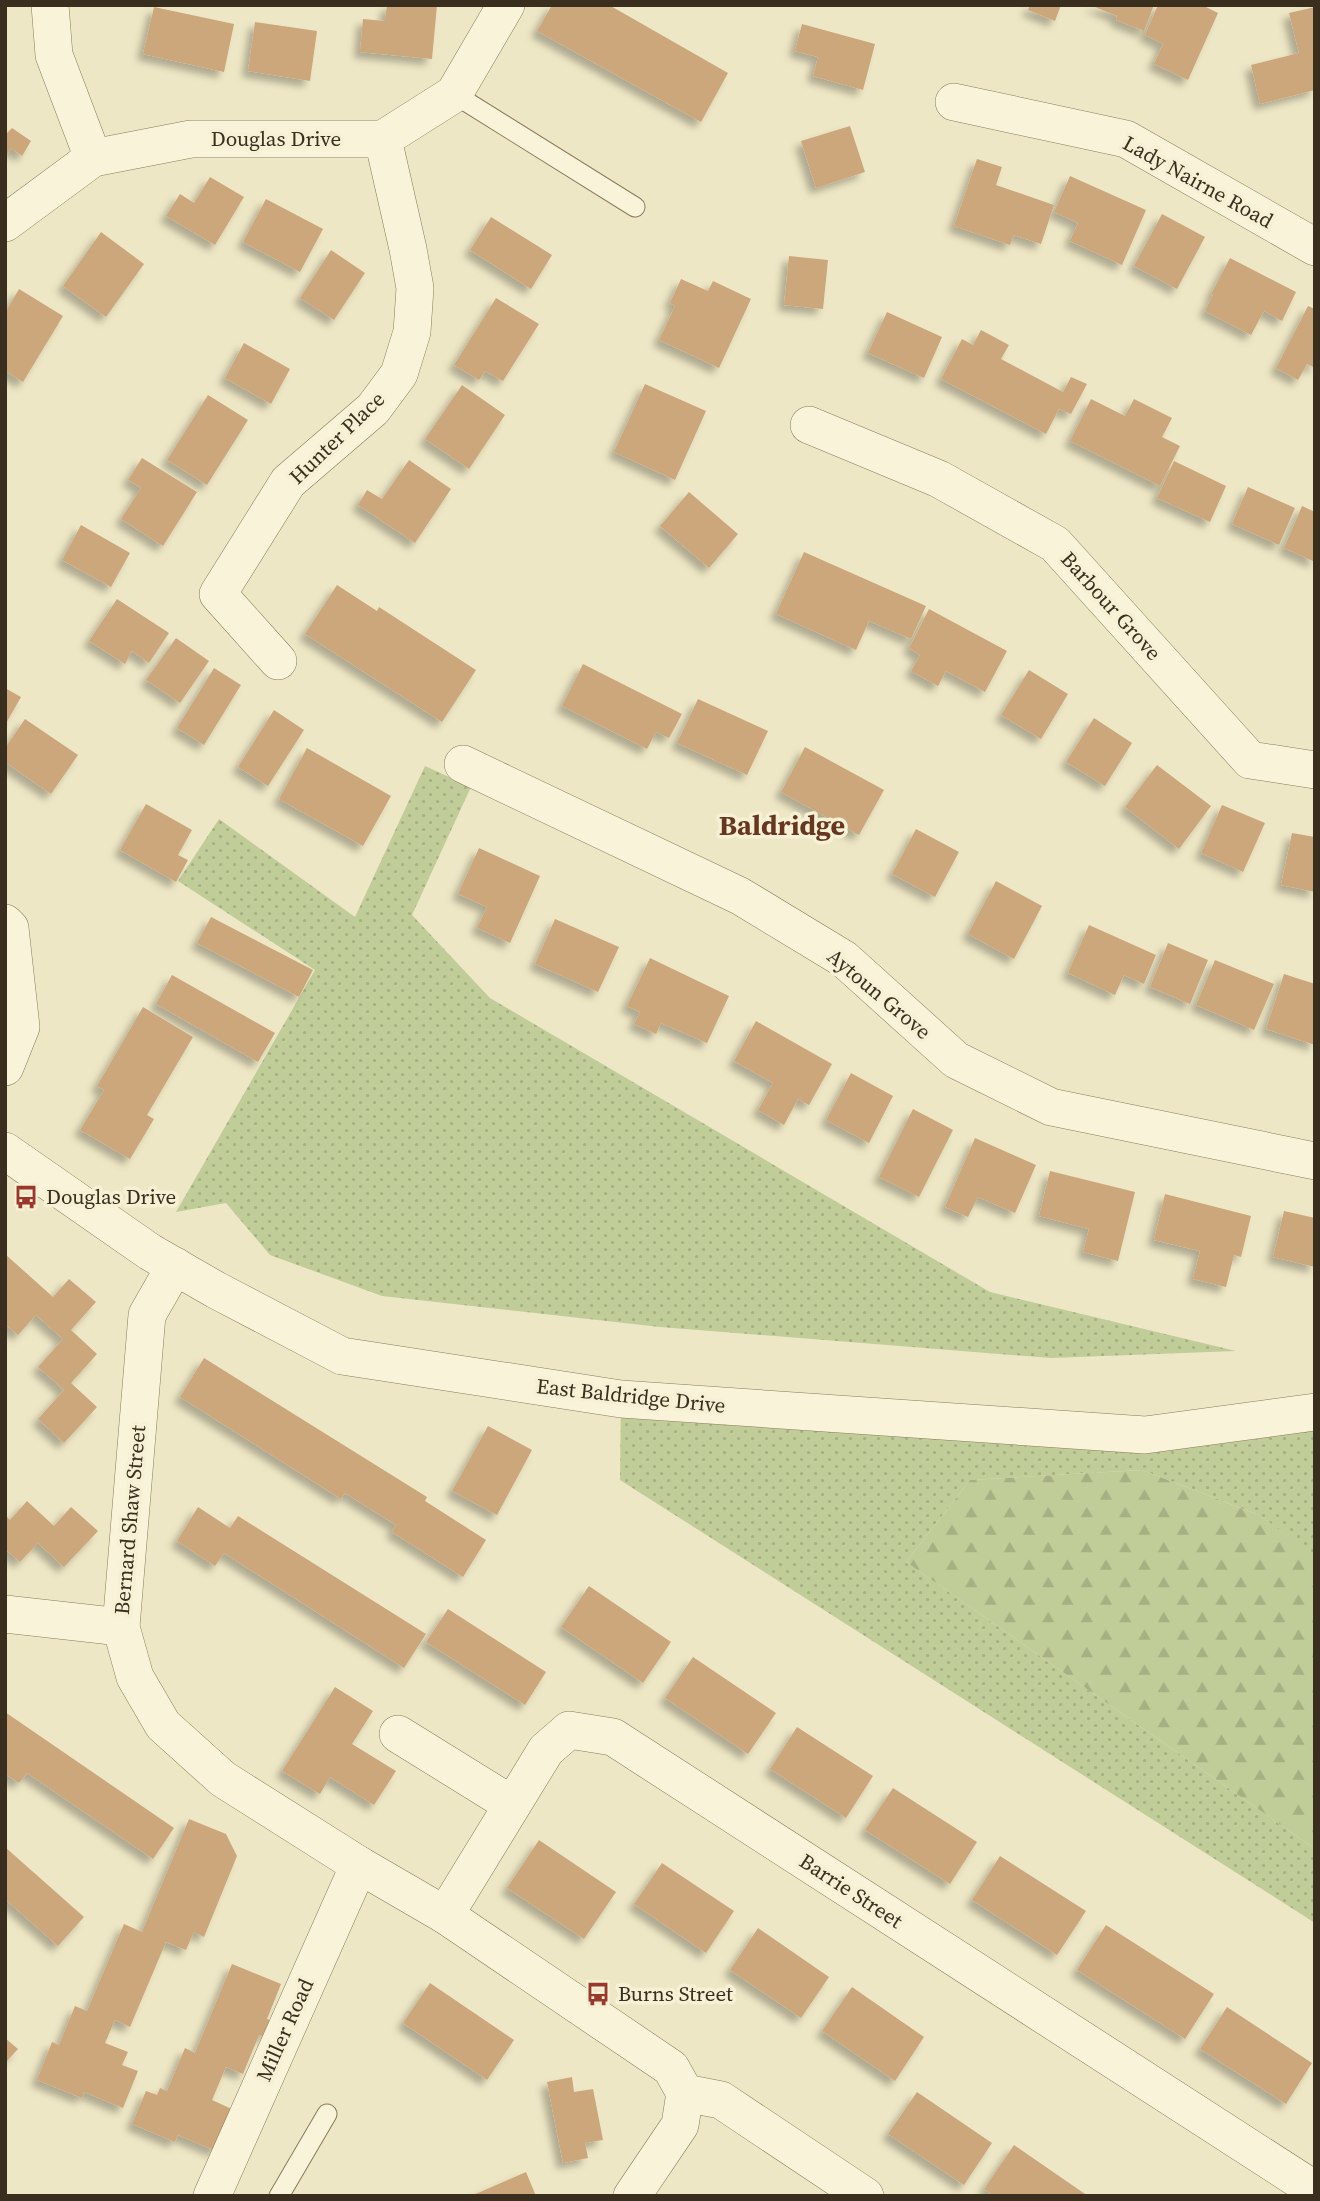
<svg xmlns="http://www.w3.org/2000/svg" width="1320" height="2201" font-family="'Source Serif 4',serif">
<defs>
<pattern id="grass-dots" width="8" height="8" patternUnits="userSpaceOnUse" patternTransform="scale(1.75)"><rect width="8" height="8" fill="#c0cd99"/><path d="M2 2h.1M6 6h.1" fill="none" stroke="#a6b083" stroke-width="1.8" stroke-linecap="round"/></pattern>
<pattern id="forest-firs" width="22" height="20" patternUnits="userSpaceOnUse" patternTransform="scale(1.75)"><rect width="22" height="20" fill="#c0cd99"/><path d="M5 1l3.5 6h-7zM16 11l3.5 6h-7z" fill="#a6b083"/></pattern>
<filter id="shadow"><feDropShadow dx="-6" dy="6" stdDeviation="3.5" flood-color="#0004"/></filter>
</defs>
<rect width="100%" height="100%" fill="#eee7c5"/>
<!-- grass -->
<g fill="url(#grass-dots)">
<path d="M425,766L471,787L412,915L490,998L990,1292L1236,1351L1051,1358L660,1327L382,1296L270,1255L226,1203L176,1212L315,970L178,881L219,819L355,917Z"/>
<path d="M621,1399L1145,1435L1315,1412V1557L1259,1515L1142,1470L970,1480L906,1562L1315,1849V1923L620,1480Z"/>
</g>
<!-- forest -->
<path fill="url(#forest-firs)" d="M1142,1470L1259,1515L1315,1556V1849L906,1562L970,1480Z"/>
<!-- building -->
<g fill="#cca77b" filter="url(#shadow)">
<path d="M387,5H437L432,59L360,52L363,19L385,21Z"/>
<path d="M552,5H609L728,73L701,122L537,31Z"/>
<path d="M1030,5H1061L1055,21L1028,10Z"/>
<path d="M1090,5H1154L1144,31L1116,20L1117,16Z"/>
<path d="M1158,5H1202L1218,13L1188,80L1154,64L1163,44L1145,35Z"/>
<path d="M154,7L234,24L224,72L143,54Z"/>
<path d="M1315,7V90L1260,104L1251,65L1299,53L1289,13Z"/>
<path d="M255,22L317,31L310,81L248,71Z"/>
<path d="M802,24L875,44L863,90L813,76L818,57L795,51Z"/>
<path d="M850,126L865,172L816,188L801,141Z"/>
<path d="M12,128L31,141L22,156L11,148L5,157V135Z"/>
<path d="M977,159L1002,167L996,185L1054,205L1041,244L1014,235L1010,245L954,226Z"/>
<path d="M1070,176L1146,210L1122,265L1070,241L1078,223L1054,212Z"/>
<path d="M210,177L244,197L215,245L166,216L180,194L194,203Z"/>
<path d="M266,199L323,229L300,272L243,242Z"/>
<path d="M1162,214L1205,237L1177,289L1134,266Z"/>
<path d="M491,217L552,255L531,289L470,250Z"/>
<path d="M101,232L144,264L106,317L63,286Z"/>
<path d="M331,250L365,273L334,320L300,298Z"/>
<path d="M789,256L828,260L823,309L784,305Z"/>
<path d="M1230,258L1296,292L1282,321L1264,311L1251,335L1205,311L1213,295L1211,294Z"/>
<path d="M681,279L708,291L713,281L751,299L719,368L659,340L675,306L670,303Z"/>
<path d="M19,289L63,316L23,382L5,371V313Z"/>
<path d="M496,298L539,324L503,381L485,371L479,380L454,365Z"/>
<path d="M1308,306L1315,309V368L1307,364L1298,380L1276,368Z"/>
<path d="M887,312L942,337L924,378L868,353Z"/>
<path d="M981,330L1009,345L1001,359L1063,392L1071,377L1087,384L1071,414L1059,409L1046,434L941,379L962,339L973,345Z"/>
<path d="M244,343L290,369L271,404L225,378Z"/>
<path d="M645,384L706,411L675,480L614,452Z"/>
<path d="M462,385L505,415L469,469L425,439Z"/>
<path d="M208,395L248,420L207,485L167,460Z"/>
<path d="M1091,399L1125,416L1134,399L1172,418L1162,437L1180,446L1160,486L1070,441Z"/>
<path d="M142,458L197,492L163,546L121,519L141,488L128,480Z"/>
<path d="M409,460L451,489L415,543L358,505L367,490L382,499Z"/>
<path d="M1174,461L1226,486L1210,522L1157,498Z"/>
<path d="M1248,487L1295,508L1279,545L1232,524Z"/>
<path d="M689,492L738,534L709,568L660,526Z"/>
<path d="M1302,506L1315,512V562L1284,548Z"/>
<path d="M81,525L130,553L111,587L62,560Z"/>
<path d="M804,552L926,606L911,639L869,621L856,650L776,614Z"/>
<path d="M337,585L377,611L379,607L476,670L442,722L305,634Z"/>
<path d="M117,599L169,633L149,663L132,651L125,664L89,641Z"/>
<path d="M929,609L1007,651L985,692L946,671L938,686L911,671L920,655L909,648Z"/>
<path d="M176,638L209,661L180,703L146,680Z"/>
<path d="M583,664L682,714L669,738L656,732L647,749L562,706Z"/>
<path d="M214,668L241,685L204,745L177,728Z"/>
<path d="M1029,670L1068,694L1041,739L1001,715Z"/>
<path d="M5,688L21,697L5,725Z"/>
<path d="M698,699L768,731L747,775L677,743Z"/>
<path d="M274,710L304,730L268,786L238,767Z"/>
<path d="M1094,718L1132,743L1105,786L1066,762Z"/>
<path d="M25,719L78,755L51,794L5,762V748Z"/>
<path d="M805,747L884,790L859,835L781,792Z"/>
<path d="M307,748L391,796L363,846L279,799Z"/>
<path d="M1157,765L1211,806L1179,849L1125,807Z"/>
<path d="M146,804L192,830L178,855L188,860L176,882L120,850Z"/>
<path d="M1222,805L1265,823L1243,872L1201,853Z"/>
<path d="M916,829L959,852L935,897L892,874Z"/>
<path d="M1292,833L1315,837V892L1281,885Z"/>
<path d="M479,848L540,876L510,943L477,928L487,907L458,894Z"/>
<path d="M996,881L1042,906L1014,959L968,934Z"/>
<path d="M211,917L313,970L299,997L197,943Z"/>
<path d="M555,919L619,947L598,992L535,964Z"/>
<path d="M1089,925L1156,955L1144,984L1124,975L1115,995L1068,973Z"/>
<path d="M1168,943L1208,960L1190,1004L1150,987Z"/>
<path d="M650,958L729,996L707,1043L661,1023L656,1034L634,1024L640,1012L627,1006Z"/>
<path d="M1215,960L1274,984L1254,1030L1196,1005Z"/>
<path d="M1284,974L1315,984V1045L1266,1029Z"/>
<path d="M172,975L275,1033L258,1062L156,1004Z"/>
<path d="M143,1007L193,1037L147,1115L154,1119L130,1159L80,1130L104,1090L97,1086Z"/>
<path d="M756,1021L832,1064L809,1105L798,1099L784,1125L758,1110L773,1083L734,1061Z"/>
<path d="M851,1073L893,1096L869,1143L826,1120Z"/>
<path d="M913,1109L953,1130L919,1197L879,1177Z"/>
<path d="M975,1138L1036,1165L1015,1213L978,1197L968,1217L945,1207Z"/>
<path d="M1050,1171L1135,1192L1118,1261L1083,1252L1089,1229L1039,1216Z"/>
<path d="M1165,1194L1251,1216L1241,1257L1234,1255L1226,1287L1193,1279L1200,1251L1154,1240Z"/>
<path d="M1284,1211L1315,1218V1267L1273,1257Z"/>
<path d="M5,1254L53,1297L69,1279L96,1302L71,1330L97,1354L71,1383L97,1407L64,1443L38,1419L64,1390L38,1367L63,1339L36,1315L18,1335L5,1324Z"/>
<path d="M204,1358L427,1497L425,1501L486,1540L463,1577L392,1532L396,1525L345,1493L341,1499L180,1397Z"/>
<path d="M488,1426L532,1450L497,1515L452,1491Z"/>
<path d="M27,1501L54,1526L71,1507L98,1531L64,1567L38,1543L20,1562L5,1549V1515L10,1520Z"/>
<path d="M198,1507L230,1528L238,1516L426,1634L404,1668L224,1553L215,1566L177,1541Z"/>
<path d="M589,1586L671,1642L643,1683L561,1627Z"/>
<path d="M448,1609L546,1672L525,1705L426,1642Z"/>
<path d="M693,1657L776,1713L748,1754L665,1698Z"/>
<path d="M335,1687L373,1711L352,1744L396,1771L374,1805L330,1777L320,1794L282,1771Z"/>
<path d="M5,1712L174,1828L153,1859L27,1773L19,1783L5,1774Z"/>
<path d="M797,1727L873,1776L846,1818L770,1769Z"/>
<path d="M893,1788L977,1842L950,1884L865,1830Z"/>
<path d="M189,1819L226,1834L237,1856L204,1937L194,1932L186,1950L166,1942L130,2027L115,2020L105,2043L128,2052L122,2065L138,2071L123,2108L84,2092L82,2098L37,2080L52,2042L59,2045L75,2006L87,2011L124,1924L142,1932Z"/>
<path d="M539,1840L616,1892L584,1939L507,1888Z"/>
<path d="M5,1847L84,1917L58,1946L5,1899Z"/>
<path d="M1000,1856L1086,1911L1057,1955L972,1900Z"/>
<path d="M662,1863L734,1911L706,1953L634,1904Z"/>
<path d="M1106,1925L1214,1994L1185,2039L1077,1970Z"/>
<path d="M758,1928L829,1977L801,2018L730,1970Z"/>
<path d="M232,1964L281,1984L267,2019L272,2021L265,2037L259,2035L243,2074L226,2067L212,2100L234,2110L216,2151L178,2135L175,2142L132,2124L146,2091L157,2095L160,2088L167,2091L185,2048L195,2053Z"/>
<path d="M430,1983L514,2040L487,2080L403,2023Z"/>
<path d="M852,1987L924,2037L895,2081L822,2031Z"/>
<path d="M1227,2007L1312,2063L1286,2104L1200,2049Z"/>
<path d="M5,2038L18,2049L5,2063Z"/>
<path d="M572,2077L574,2092L593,2089L603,2140L585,2143L588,2158L563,2163L547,2082Z"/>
<path d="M917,2092L992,2143L964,2185L888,2134Z"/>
<path d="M1014,2145L1088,2196H994L984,2189Z"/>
<path d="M526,2172L536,2196H471Z"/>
</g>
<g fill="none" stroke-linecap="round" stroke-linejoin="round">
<!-- service casing -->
<g stroke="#8a7a5b" stroke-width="21">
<g id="service">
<path d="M454,94L635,207"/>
<path d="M279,2196L327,2114"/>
</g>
</g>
<!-- minor casing -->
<g stroke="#8a7a5b" stroke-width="38">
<g id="minor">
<path d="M50,5L54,55L93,158"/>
<path d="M954,102L1126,139L1315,247"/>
<path d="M5,223L93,158L191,139H383L454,94L506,5"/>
<path d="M809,425L939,479L1055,544L1250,760L1315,770"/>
<path d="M278,661L218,594L288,482L373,409L399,374L412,332L415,288L408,249L383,139"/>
<path d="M463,764L740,896L844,959L956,1060L1051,1107L1315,1161"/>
<path d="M5,923L10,928L21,1027L5,1067"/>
<path d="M5,1151L150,1252L216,1290L342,1356L621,1399L1145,1435L1315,1412"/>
<path d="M175,1266L147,1315L121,1627L135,1677L163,1725L223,1779L359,1865L445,1915L671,2068L685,2093"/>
<path d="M5,1614L121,1627"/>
<path d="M398,1734L511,1804"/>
<path d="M445,1915L546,1750L569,1730L613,1737L1315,2190"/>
<path d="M685,2093L721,2100L865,2196"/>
<path d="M212,2196L359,1865"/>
<path d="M632,2196L680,2125L685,2093"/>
</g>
</g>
<!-- service -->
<use href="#service" stroke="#f9f3d9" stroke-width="19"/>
<!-- minor -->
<use href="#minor" stroke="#f9f3d9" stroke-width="37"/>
</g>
<!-- icons -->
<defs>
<g id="bus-bare" transform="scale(1.89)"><path d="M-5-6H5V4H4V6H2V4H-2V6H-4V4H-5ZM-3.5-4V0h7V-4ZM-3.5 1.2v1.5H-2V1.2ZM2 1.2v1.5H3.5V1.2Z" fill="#99382b" stroke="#f6f0d5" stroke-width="2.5" paint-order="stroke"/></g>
</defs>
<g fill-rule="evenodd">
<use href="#bus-bare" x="26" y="1197"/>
<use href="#bus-bare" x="598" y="1994"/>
</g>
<g text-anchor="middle" stroke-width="7" stroke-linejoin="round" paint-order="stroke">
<!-- street labels -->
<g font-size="21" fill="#3a2f1f" stroke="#f6f0d5">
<text x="276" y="146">Douglas Drive</text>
<text transform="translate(1198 182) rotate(29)" y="7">Lady Nairne Road</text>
<text transform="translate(337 438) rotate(-44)" y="7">Hunter Place</text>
<text transform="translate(1111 606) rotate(48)" y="7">Barbour Grove</text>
<text transform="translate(879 994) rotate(40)" y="7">Aytoun Grove</text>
<text transform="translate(631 1396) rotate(6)" y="7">East Baldridge Drive</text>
<text transform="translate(130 1520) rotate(-85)" y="7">Bernard Shaw Street</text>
<text transform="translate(851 1891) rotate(33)" y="7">Barrie Street</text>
<text transform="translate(285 2030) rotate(-66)" y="7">Miller Road</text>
</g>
<!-- poi labels -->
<g font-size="21" fill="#3a2f1f" stroke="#f6f0d5" text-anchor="start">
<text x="46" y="1204">Douglas Drive</text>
<text x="618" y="2001">Burns Street</text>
</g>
<!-- district labels -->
<g font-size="28" font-weight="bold" fill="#66371e" stroke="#f6f0d5">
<text x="782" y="835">Baldridge</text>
</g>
</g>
<!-- border -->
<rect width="1320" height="2201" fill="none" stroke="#3a2f1f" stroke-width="14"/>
</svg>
